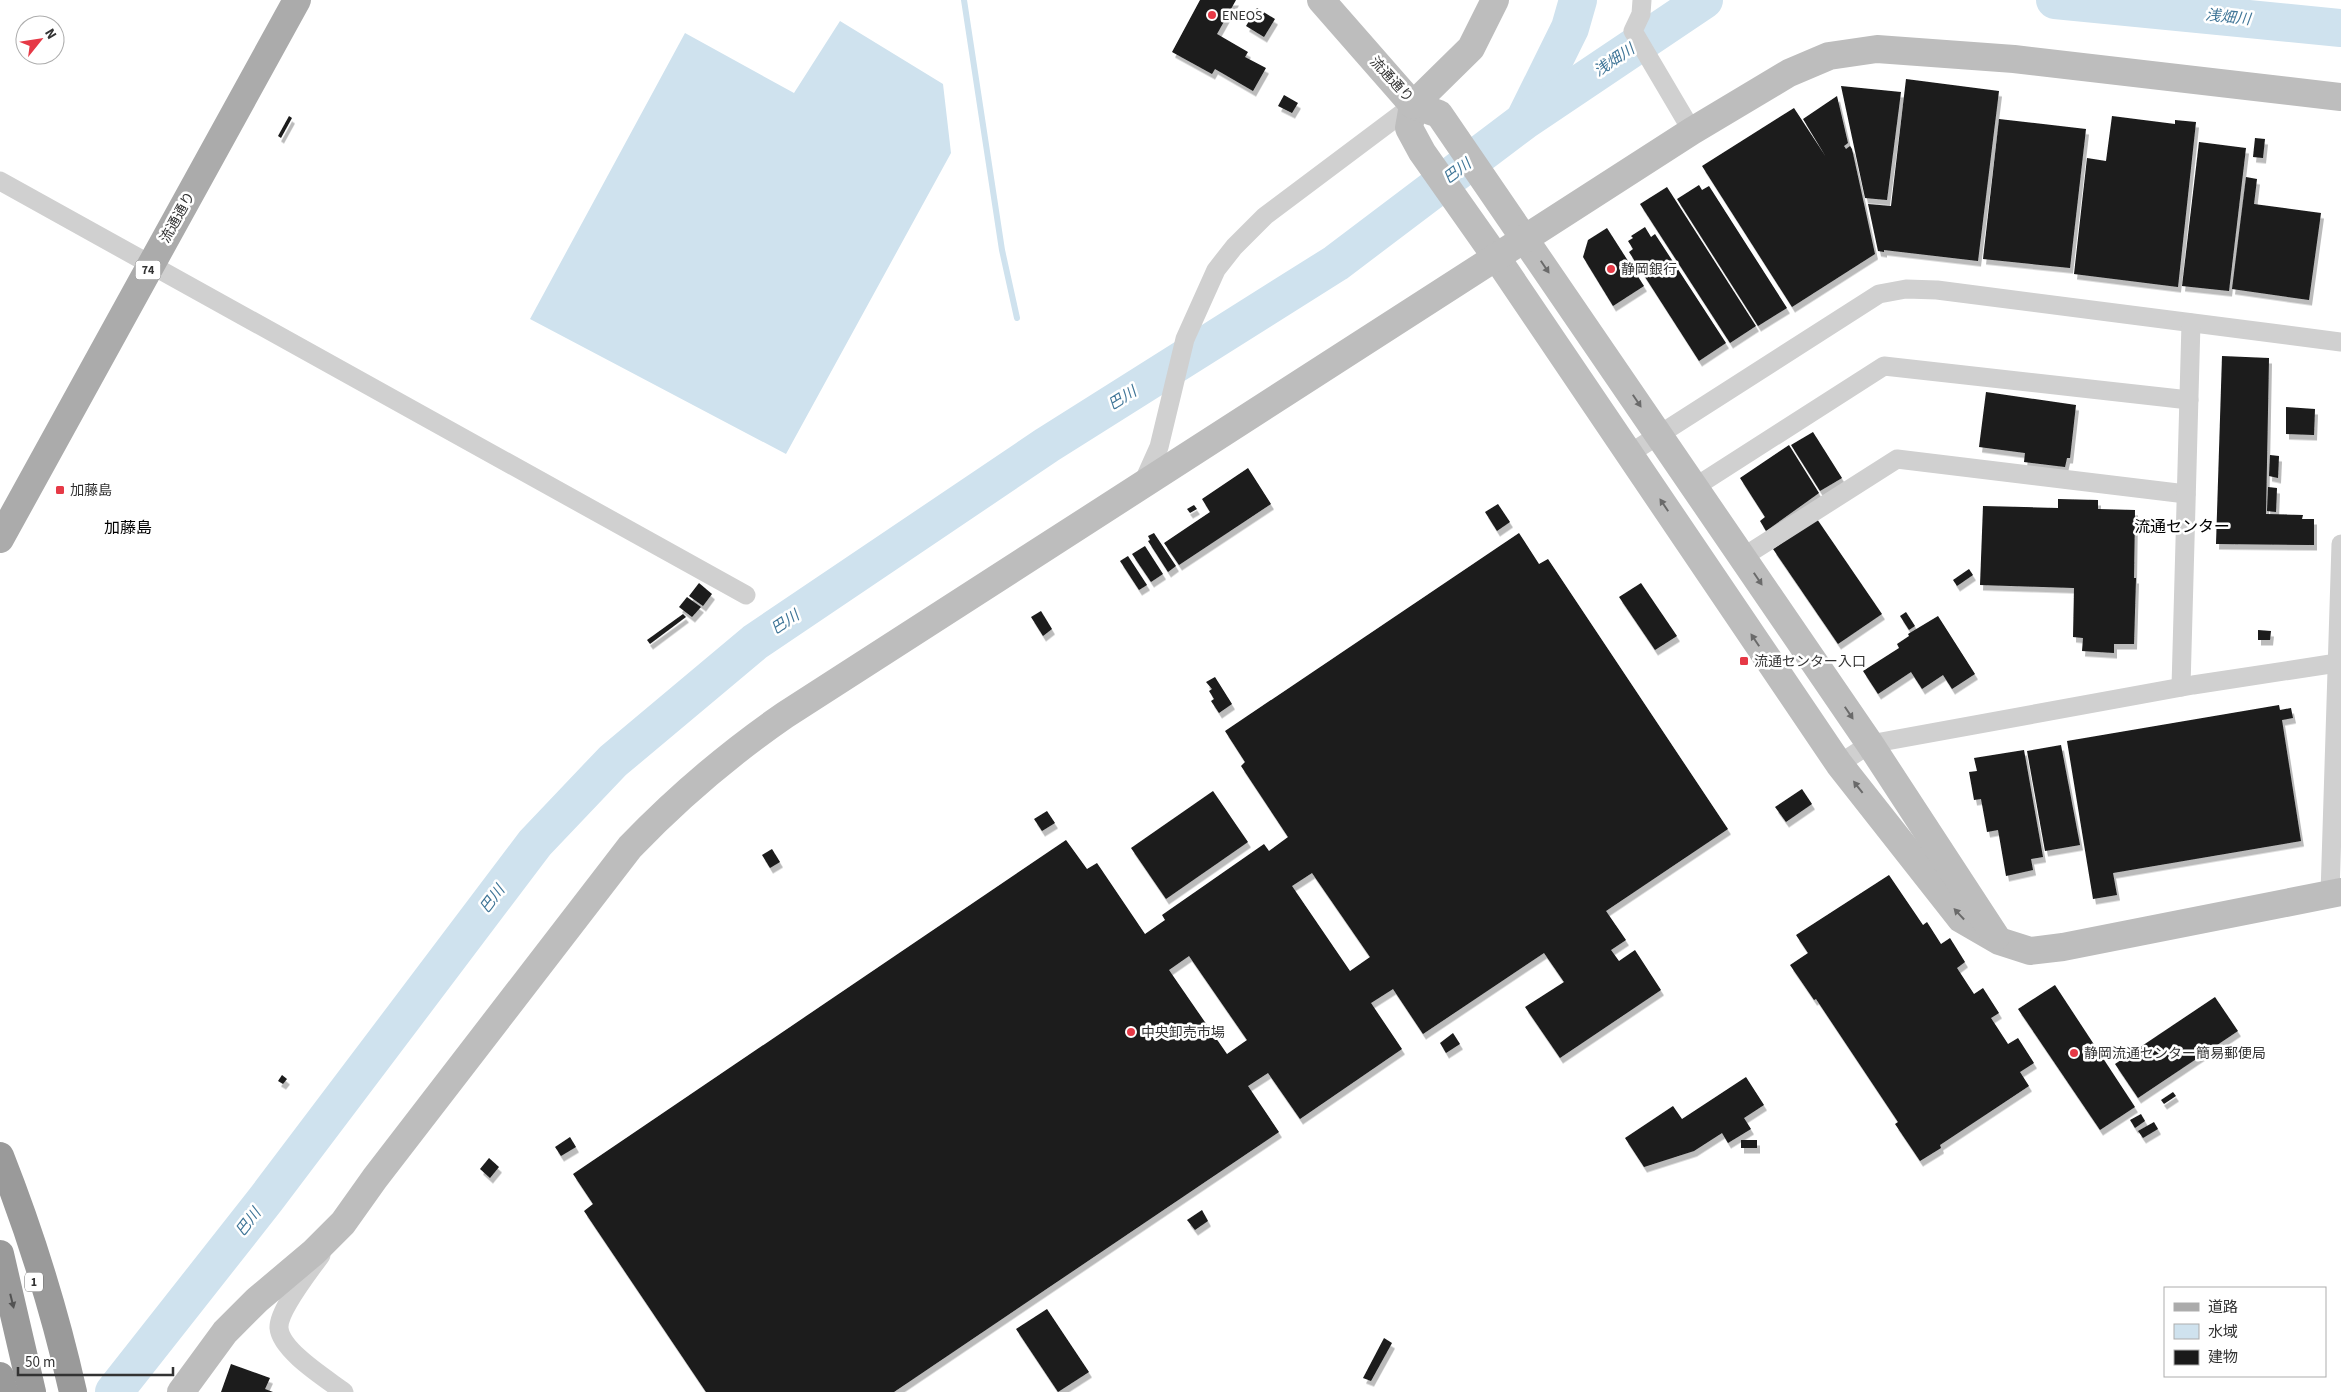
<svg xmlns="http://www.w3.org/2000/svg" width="2341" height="1392" font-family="'Source Sans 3','Noto Sans JP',sans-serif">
<defs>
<filter id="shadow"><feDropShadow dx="3" dy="5.5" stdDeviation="0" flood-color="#0004"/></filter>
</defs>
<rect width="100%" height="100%" fill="#fff"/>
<!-- water -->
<path fill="#cfe2ee" d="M840,21L943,84L951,153L786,454L530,319L685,33L794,93Z"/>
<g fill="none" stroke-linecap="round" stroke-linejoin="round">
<!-- stream -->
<path stroke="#cfe2ee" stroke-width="6" d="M964,0L1002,250L1017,318"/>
<!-- river -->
<g stroke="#cfe2ee" stroke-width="38">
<path d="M2055,0L2341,28"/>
<path d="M1525,119L1570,28L1578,0"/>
<path d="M114,1392L266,1199L535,843L613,761L755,642L1047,445L1336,263L1524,121L1704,0"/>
</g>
</g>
<!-- building -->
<g fill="#1a1a1a" fill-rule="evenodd" filter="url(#shadow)">
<path d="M1200,0H1236L1217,34L1248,52L1245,57L1266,68L1253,91L1215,69L1212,74L1172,52Z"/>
<path d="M1257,8L1275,19L1264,37L1246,26Z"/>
<path d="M1906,79L1999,91L1978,261L1884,250V252L1878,251L1868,204L1891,206Z"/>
<path d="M1841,86L1901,92L1887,200L1865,198Z"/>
<path d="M1284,95L1298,103L1292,113L1278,106Z"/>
<path d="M1837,96L1848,143L1844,146L1846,149L1850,146L1852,149L1875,254L1792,307L1702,166L1794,108L1826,157L1803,119Z"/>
<path d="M289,116L292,118L281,138L278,136Z"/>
<path d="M2112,116L2175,124V120L2196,122L2178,287L2074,274L2087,158L2106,161Z"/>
<path d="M1999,119L2086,129L2070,268L1983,259Z"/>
<path d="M2255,138L2265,139L2263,158L2253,157Z"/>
<path d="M2199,142L2246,148L2229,291L2182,286Z"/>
<path d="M2246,177L2257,179L2254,204L2321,213L2309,300L2232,289Z"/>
<path d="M1699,185L1702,190L1709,186L1787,308L1758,326L1677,199Z"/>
<path d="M1667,187L1756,326L1730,343L1640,204Z"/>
<path d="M1645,227L1651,237L1655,234L1726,343L1699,361L1629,252L1633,249L1628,241L1633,238L1631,236Z"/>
<path d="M1607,228L1644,286L1613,306L1583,257L1588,240Z"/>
<path d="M2222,356L2269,358L2266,514L2303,515L2302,519H2314V545L2216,544Z"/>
<path d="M1986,392L2076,405L2070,458H2067L2065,467L2024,462L2025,453L1979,447Z"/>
<path d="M2286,407L2315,409L2314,435L2286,434Z"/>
<path d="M1813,432L1842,478L1820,491L1791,445Z"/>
<path d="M1789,445L1819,493L1766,531L1760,521L1765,517L1740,478Z"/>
<path d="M2270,455L2279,456L2278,478L2269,476Z"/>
<path d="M1248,468L1271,504L1179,565L1164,543L1210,512L1202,499Z"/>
<path d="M2268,487L2277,488L2276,512L2267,511Z"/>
<path d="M2058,499L2098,500V509L2135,510L2134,578H2136L2134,644H2114V653L2082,651L2083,638L2073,637L2074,588L1980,585L1983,506L2058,508Z"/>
<path d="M1498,504L1510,522L1497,531L1485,512Z"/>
<path d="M1194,505L1197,509L1190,513L1187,509Z"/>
<path d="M1817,519L1882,614L1838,644L1773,549Z"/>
<path d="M1154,533L1176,566L1168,572L1148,541L1150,540L1148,536Z"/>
<path d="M1519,533L1539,564L1548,559L1728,829L1606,911L1626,940L1611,950L1619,961L1635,950L1661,990L1560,1058L1525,1007L1564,982L1544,953L1423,1034L1393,989L1371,1003L1402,1049L1300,1119L1268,1073L1248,1086L1279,1132L894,1392H706L584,1211L593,1204L573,1174L1066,840L1087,869L1097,863L1145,934L1165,920L1162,915L1264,844L1269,851L1288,837L1241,766L1245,762L1225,731ZM1312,873L1370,957L1350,971L1292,886ZM1189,956L1247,1040L1227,1054L1169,970Z"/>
<path d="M1145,546L1163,574L1151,582L1132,554Z"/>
<path d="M1128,556L1147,585L1139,590L1120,561Z"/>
<path d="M1969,569L1973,575L1957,586L1953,580Z"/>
<path d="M699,583L712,594L703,606L689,596Z"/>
<path d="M1641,583L1677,636L1655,650L1619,597Z"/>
<path d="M687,597L701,607L692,617L679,607Z"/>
<path d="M1041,611L1052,629L1043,636L1031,617Z"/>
<path d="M1906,612L1915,626L1909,630L1900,616Z"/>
<path d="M683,614L686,617L650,644L647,640Z"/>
<path d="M1938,616L1975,674L1952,689L1943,675L1922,689L1911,672L1878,694L1863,671L1899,648L1897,644L1909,636L1908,634Z"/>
<path d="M2258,630L2271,631L2270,640H2258Z"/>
<path d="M1215,677L1232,704L1219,713L1211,701L1214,699L1209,691L1212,689L1206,682Z"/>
<path d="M2279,705L2280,710L2291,708L2293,718L2282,720L2301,841L2113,873L2117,895L2093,899L2067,741Z"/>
<path d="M2061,745L2080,845L2045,851L2027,751Z"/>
<path d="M2024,750L2043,857L2031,859L2033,870L2006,876L1998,830L1987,832L1981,799L1974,800L1969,772L1977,771L1974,758Z"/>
<path d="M1802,789L1812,804L1786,822L1775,807Z"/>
<path d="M1213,791L1248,842L1166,899L1131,848Z"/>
<path d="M1047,811L1055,823L1042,831L1034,819Z"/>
<path d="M772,849L780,862L770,868L762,855Z"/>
<path d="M1889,875L1923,925L1927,922L1941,944L1950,938L1965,962L1957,968L1974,994L1983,988L1999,1013L1991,1018L2008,1044L2018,1038L2034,1063L2020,1072L2029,1086L1940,1145L1941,1148L1920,1161L1895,1124L1898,1122L1816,999L1814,1000L1790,965L1808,953L1796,935Z"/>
<path d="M2055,985L2135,1107L2100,1130L2018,1009Z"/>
<path d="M2215,997L2238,1031L2138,1098L2115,1064Z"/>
<path d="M1453,1033L1460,1044L1446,1053L1440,1043Z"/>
<path d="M282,1075L287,1079L283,1084L278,1081Z"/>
<path d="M1746,1077L1764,1105L1744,1118L1751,1129L1728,1143L1722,1133L1694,1151L1644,1167L1625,1138L1673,1106L1682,1119Z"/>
<path d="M2173,1092L2176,1096L2164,1104L2161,1100Z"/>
<path d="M2141,1114L2145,1121L2135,1128L2130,1120Z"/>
<path d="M2154,1122L2158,1129L2143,1138L2138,1131Z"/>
<path d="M570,1137L576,1147L561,1156L555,1147Z"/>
<rect x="1741" y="1140" width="16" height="8"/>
<path d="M489,1158L499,1167L490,1178L480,1169Z"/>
<path d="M1202,1210L1208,1221L1195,1230L1187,1220Z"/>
<path d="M1047,1309L1089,1372L1058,1392L1016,1329Z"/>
<path d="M1384,1338L1392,1343L1371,1381L1363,1378Z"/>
<path d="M231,1364L270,1378L265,1389L273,1392H221Z"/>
</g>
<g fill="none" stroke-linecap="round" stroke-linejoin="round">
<!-- street -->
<g stroke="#d0d0d0" stroke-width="19">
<path d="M1642,0L1641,14L1633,31L1692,131"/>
<path d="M0,181L746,595"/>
<path d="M1629,454L1879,294L1906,289L1937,290L2341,342"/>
<path d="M1142,485L1159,447L1185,339L1216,270L1234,247L1265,216L1413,105"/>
<path d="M1695,487L1884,366L2189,400"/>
<path d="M1743,557L1897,459L2186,494"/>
<path d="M2181,687L2191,323"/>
<path d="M1839,764L1870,744L2193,685L2337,663"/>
<path d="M2330,894L2341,544"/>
<path d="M321,1255C310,1271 278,1310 279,1328C281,1351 327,1379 344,1392"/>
</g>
<!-- secondary -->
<g stroke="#bdbdbd" stroke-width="28">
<path d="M1321,0L1413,105"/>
<path d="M1413,105L1409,128L1422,152L1496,257L1839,764L1961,919L1999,941L2030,951L2063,947L2341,892"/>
<path d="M1413,105L1439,114L1870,744L1996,937"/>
<path d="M1413,105L1471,48L1495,0"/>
<path d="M181,1392L225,1332L257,1300L314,1252L343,1223L375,1178L630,847C679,796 727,755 785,715L1692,131L1789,73L1829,56L1877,49L2014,59L2341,97"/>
</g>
<!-- primary -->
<path stroke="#ababab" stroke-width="28" d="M0,539L297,0"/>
<!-- highway -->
<g stroke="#9a9a9a" stroke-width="28">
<path d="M0,1156C30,1232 55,1312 73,1392"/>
<path d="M0,1254L32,1392"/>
<path d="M0,1376L4,1392"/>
</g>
</g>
<!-- one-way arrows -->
<defs><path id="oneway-solid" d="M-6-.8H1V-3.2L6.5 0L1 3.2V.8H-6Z" transform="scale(1.25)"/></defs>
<g fill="#6a6a6a">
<use href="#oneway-solid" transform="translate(1545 267) rotate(56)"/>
<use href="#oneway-solid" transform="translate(1637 401) rotate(56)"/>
<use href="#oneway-solid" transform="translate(1664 505) rotate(-124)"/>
<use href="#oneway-solid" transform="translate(1758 579) rotate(56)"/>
<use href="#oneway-solid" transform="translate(1755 640) rotate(-124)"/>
<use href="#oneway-solid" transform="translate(1849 713) rotate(56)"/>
<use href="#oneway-solid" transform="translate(1858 787) rotate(-128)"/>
<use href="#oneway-solid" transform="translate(1959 914) rotate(-133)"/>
</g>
<use fill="#525252" href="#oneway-solid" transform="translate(12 1301) rotate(76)"/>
<!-- markers -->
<g fill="#e63946" stroke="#fff" stroke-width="2">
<circle cx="1212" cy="15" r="5"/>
<circle cx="1611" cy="269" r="5"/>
<rect x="55" y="485" width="10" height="10" rx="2.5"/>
<rect x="1739" y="656" width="10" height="10" rx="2.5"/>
<circle cx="1131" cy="1032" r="5"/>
<circle cx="2074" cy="1053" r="5"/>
</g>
<g text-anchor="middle" stroke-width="5" stroke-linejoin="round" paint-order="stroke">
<!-- shield labels -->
<g fill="#fff" stroke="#707070" stroke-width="1">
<rect x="135.5" y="260.5" width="25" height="19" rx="4"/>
<rect x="25" y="1272.5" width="18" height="19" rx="4"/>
</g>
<g font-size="12" font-weight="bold" fill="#333">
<text x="148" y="274">74</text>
<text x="34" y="1286">1</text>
</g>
<!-- poi labels -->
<g font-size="14" fill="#333" stroke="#fff" text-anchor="start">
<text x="1222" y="20">ENEOS</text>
<text x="1621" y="274">静岡銀行</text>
<text x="70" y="495">加藤島</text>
<text x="1754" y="666">流通センター入口</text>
<text x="1141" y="1037">中央卸売市場</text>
<text x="2084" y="1058">静岡流通センター簡易郵便局</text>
</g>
<!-- street labels -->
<g font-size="14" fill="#333" stroke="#fff">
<text transform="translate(1392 79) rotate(47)" y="5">流通通り</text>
<text transform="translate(177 217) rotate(-61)" y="5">流通通り</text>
</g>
<!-- water labels -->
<g font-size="15" font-style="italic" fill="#3f7597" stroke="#fff">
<text transform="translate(2228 17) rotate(6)" y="5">浅畑川</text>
<text transform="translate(1614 60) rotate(-34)" y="5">浅畑川</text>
<text transform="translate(1457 171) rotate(-37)" y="5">巴川</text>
<text transform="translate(1122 398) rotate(-32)" y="5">巴川</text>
<text transform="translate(785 622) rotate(-34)" y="5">巴川</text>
<text transform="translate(492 899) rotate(-53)" y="5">巴川</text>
<text transform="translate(248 1222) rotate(-52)" y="5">巴川</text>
</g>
<!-- quarter labels -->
<g font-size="16" fill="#000" stroke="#fff">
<text x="2182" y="532">流通センター</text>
<text x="128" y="533">加藤島</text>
</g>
</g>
<!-- legend -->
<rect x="2164" y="1287" width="162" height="90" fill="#ffffff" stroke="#adadad"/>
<rect x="2174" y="1303" width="25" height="8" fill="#ababab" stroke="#adadad"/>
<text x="2208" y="1312" font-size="15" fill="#333333">道路</text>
<rect x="2174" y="1324" width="25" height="15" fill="#cfe2ee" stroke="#adadad"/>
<text x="2208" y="1337" font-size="15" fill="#333333">水域</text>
<rect x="2174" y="1350" width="25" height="15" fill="#1a1a1a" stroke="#adadad"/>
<text x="2208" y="1362" font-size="15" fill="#333333">建物</text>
<!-- north arrow -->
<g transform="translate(40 40) rotate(60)"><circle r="24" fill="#ffffff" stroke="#adadad"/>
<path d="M0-4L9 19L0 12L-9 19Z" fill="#e63946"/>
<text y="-8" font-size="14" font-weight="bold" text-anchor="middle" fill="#333333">N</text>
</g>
<!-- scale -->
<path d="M18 1367v8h155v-8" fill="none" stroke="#333333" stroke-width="2.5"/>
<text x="25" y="1367" font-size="15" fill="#333333" stroke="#ffffff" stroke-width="4" paint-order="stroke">50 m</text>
</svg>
